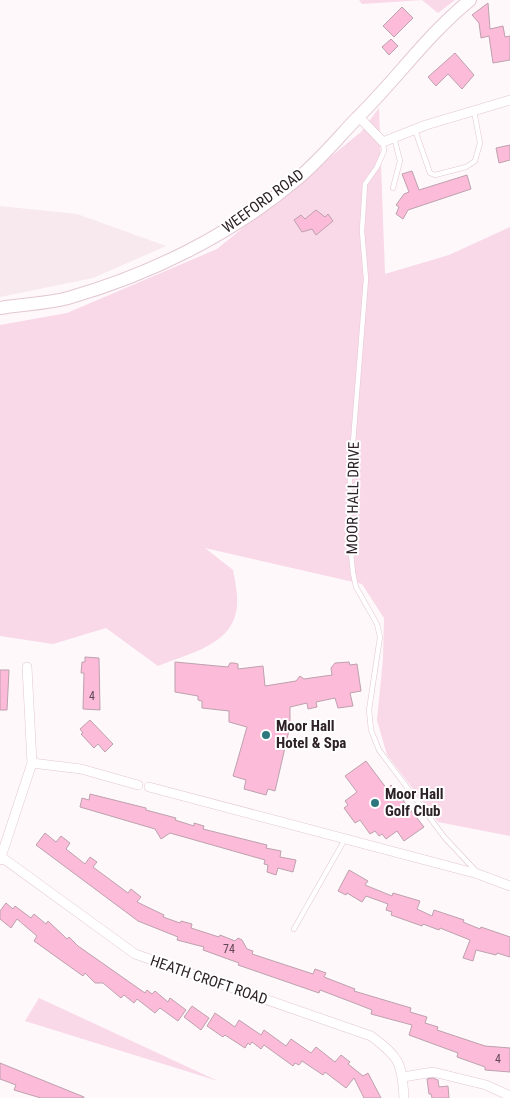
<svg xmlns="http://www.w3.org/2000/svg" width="510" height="1098" font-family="'Roboto Condensed',sans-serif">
<rect width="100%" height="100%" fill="#fef8fa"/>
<!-- built -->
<path fill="#f8e9ef" d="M0,206L77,214L166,246L93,278L0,297Z"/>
<!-- green -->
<g fill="#f9d8e7">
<path d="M359,0H455L438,13L422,0L362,4Z"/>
<path d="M379,108L385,274L449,255L510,227V836L438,822L387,755L377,720L383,659L384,618L362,584L205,548L233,570C235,581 238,594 237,605C235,645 187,654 158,666L106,628L53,644L0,636V325L67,313L217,249L361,132Z"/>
<path d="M39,998L218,1081L25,1021Z"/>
</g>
<!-- building -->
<g fill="#fcbbd9" stroke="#bda1ad">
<path d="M488,3L490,29L503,26L505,37L510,36V60L493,63L489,36L481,38L479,23L472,15Z"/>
<path d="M402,7L413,18L394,37L383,26Z"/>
<path d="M391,39L398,46L389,55L382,47Z"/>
<path d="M455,53L474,75L462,89L448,74L436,86L428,77Z"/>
<path d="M510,145V160L499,163L496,148Z"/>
<path d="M412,171L419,190L467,175L471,189L408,210L403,219L396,214L399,207L396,205L404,194L409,192L402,174Z"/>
<path d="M316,210L325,217L328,214L333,221L316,235L312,229L302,232L294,220L301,215L305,219Z"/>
<path d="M85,657L99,658L100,710L83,709L84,673H81L82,662H85Z"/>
<path d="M175,662L228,667L230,663H234L238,664V669L263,666L265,686L296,681L300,676L304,679L332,675L331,668L335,663L349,662L350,665L357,664L361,691L350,693L353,706L338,708L335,698L316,702L317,707L308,709L307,703L290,707V726L275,791L268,789L266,795L244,789L246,780L233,776L247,727L229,722V711L202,708V701L198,700V696L175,692Z"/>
<path d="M0,670H9L7,710H0Z"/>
<path d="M90,720L113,744L105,752L98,744L94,748L81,734L83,733L80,729Z"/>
<path d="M366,761L387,789L391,785L424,827L404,841L397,831L386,839L382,834L379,836L375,831L370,834L360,820L355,823L344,808L348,805L345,801L357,792L345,776Z"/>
<path d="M90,794L146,808V810L176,818L175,820L194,826V823L204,826L203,829L267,845L266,848L281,851L280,857L296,860L293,872L278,868L276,875L267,872L268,865L264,864L265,860L170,833L161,839L155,829L80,807L82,798L89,800Z"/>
<path d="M45,833L56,842L61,836L70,843L66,849L85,864L90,857L97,862L93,867L128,893L131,889L141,897L137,902L164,915L163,917L180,923L181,921L192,924L191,928L219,937L220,935L235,941L238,938L242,940L247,949L253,951L252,954L313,974L315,969L326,973L324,977L355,989L354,991L411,1008L410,1012L427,1017L425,1023L438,1027L437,1030L485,1046L510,1048V1072L485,1070V1067L457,1057L458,1053L409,1035L412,1025L371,1014L372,1010L362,1006L320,990L319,993L238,965L239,963L203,950L204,947L177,940L178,937L138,921L36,845Z"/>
<path d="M349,870L368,881L365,885L392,896L393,893L420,901L417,909L432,916L434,910L464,920L463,922L480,929L481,927L510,937V957L497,953L496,955L476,950L473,961L463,958L470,940L440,928L439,930L423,924L422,926L391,915L392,912L386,910L388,904L366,896L362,902L347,893L346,895L338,891Z"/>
<path d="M6,903L13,909L15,906L31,918L34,914L46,924L48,921L67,939L69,937L78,946L145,993L147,990L152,994L155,991L168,1002L170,998L186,1010L178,1021L160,1008L155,1013L137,999L134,1003L124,995L121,998L103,983H95L85,973L83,976L34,941L37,936L17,919L11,928L0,919V911Z"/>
<path d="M192,1006L209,1018L201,1030L184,1017Z"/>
<path d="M215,1013L235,1027L239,1020L261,1035L264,1030L286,1046L291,1039L311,1053L316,1047L335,1062L341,1055L350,1062L348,1064L363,1076L368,1073L381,1098H364L354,1078L346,1088L325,1072L323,1075L302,1061L299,1065L295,1063L293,1066L264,1045L261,1049L252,1042L250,1045L248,1043L245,1048L225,1035L223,1037L207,1026Z"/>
<path d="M0,1063L84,1097V1098H41L14,1090L16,1085L0,1079Z"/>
<path d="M433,1078L438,1080L439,1087L448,1086L449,1098H432L431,1094H429L427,1079Z"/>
</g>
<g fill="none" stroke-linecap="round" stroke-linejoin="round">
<!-- lane casing -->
<g stroke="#e3c7d3" stroke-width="5.5">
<g id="lane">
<path d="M415,130L430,173L435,175L466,167L475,161L480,143L474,111"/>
<path d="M383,142L384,151L377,167L365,184L362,231L366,279L350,480L349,533L353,573L356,587L377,624L380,637L369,710L371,730L379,750L445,838L476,871"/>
<path d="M393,188L400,161L394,137"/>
<path d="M294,929L345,839"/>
</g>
</g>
<!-- street casing -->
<g stroke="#e3c7d3" stroke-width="10">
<g id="street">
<path d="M359,117L383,142L426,125L510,100"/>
<path d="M32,763L81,769L138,785"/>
<path d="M149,787L478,874L510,886"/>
<path d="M0,856L135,954L371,1036C399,1057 402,1062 404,1098"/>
<path d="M0,860L32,763L27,667"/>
<path d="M403,1077L433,1072L486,1085L510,1096"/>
</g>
</g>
<!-- secondary casing -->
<g stroke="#e3c7d3" stroke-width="14">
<path id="secondary" d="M0,308C22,304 46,304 68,298C149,275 231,235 296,180C318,162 337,139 357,118C396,80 427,35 470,0"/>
</g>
<!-- lane -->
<use href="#lane" stroke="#fff" stroke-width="4.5"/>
<!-- street -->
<use href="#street" stroke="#fff" stroke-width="9"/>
<!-- secondary -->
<use href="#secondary" stroke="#fff" stroke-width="12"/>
</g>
<!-- markers -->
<g fill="#2e777e" stroke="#fff" stroke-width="2">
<circle cx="266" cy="735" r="5"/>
<circle cx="375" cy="803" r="5"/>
</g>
<g text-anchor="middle" stroke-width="4" stroke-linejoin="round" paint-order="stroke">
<!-- number labels -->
<g font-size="12" fill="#614854">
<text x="92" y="700">4</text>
<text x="229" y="953">74</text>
<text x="498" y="1063">4</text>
</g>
<!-- street labels -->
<g font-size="15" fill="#2d2227" stroke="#fff">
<text transform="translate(263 201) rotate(-36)" y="5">WEEFORD ROAD</text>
<text transform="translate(353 498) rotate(-89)" y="5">MOOR HALL DRIVE</text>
<text transform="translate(209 980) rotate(19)" y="5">HEATH CROFT ROAD</text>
</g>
<!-- poi labels -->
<g font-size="15" font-weight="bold" fill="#2d2227" stroke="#fff" text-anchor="start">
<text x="276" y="731">Moor Hall<tspan x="276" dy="17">Hotel &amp; Spa</tspan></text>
<text x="385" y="799">Moor Hall<tspan x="385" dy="17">Golf Club</tspan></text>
</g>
</g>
</svg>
